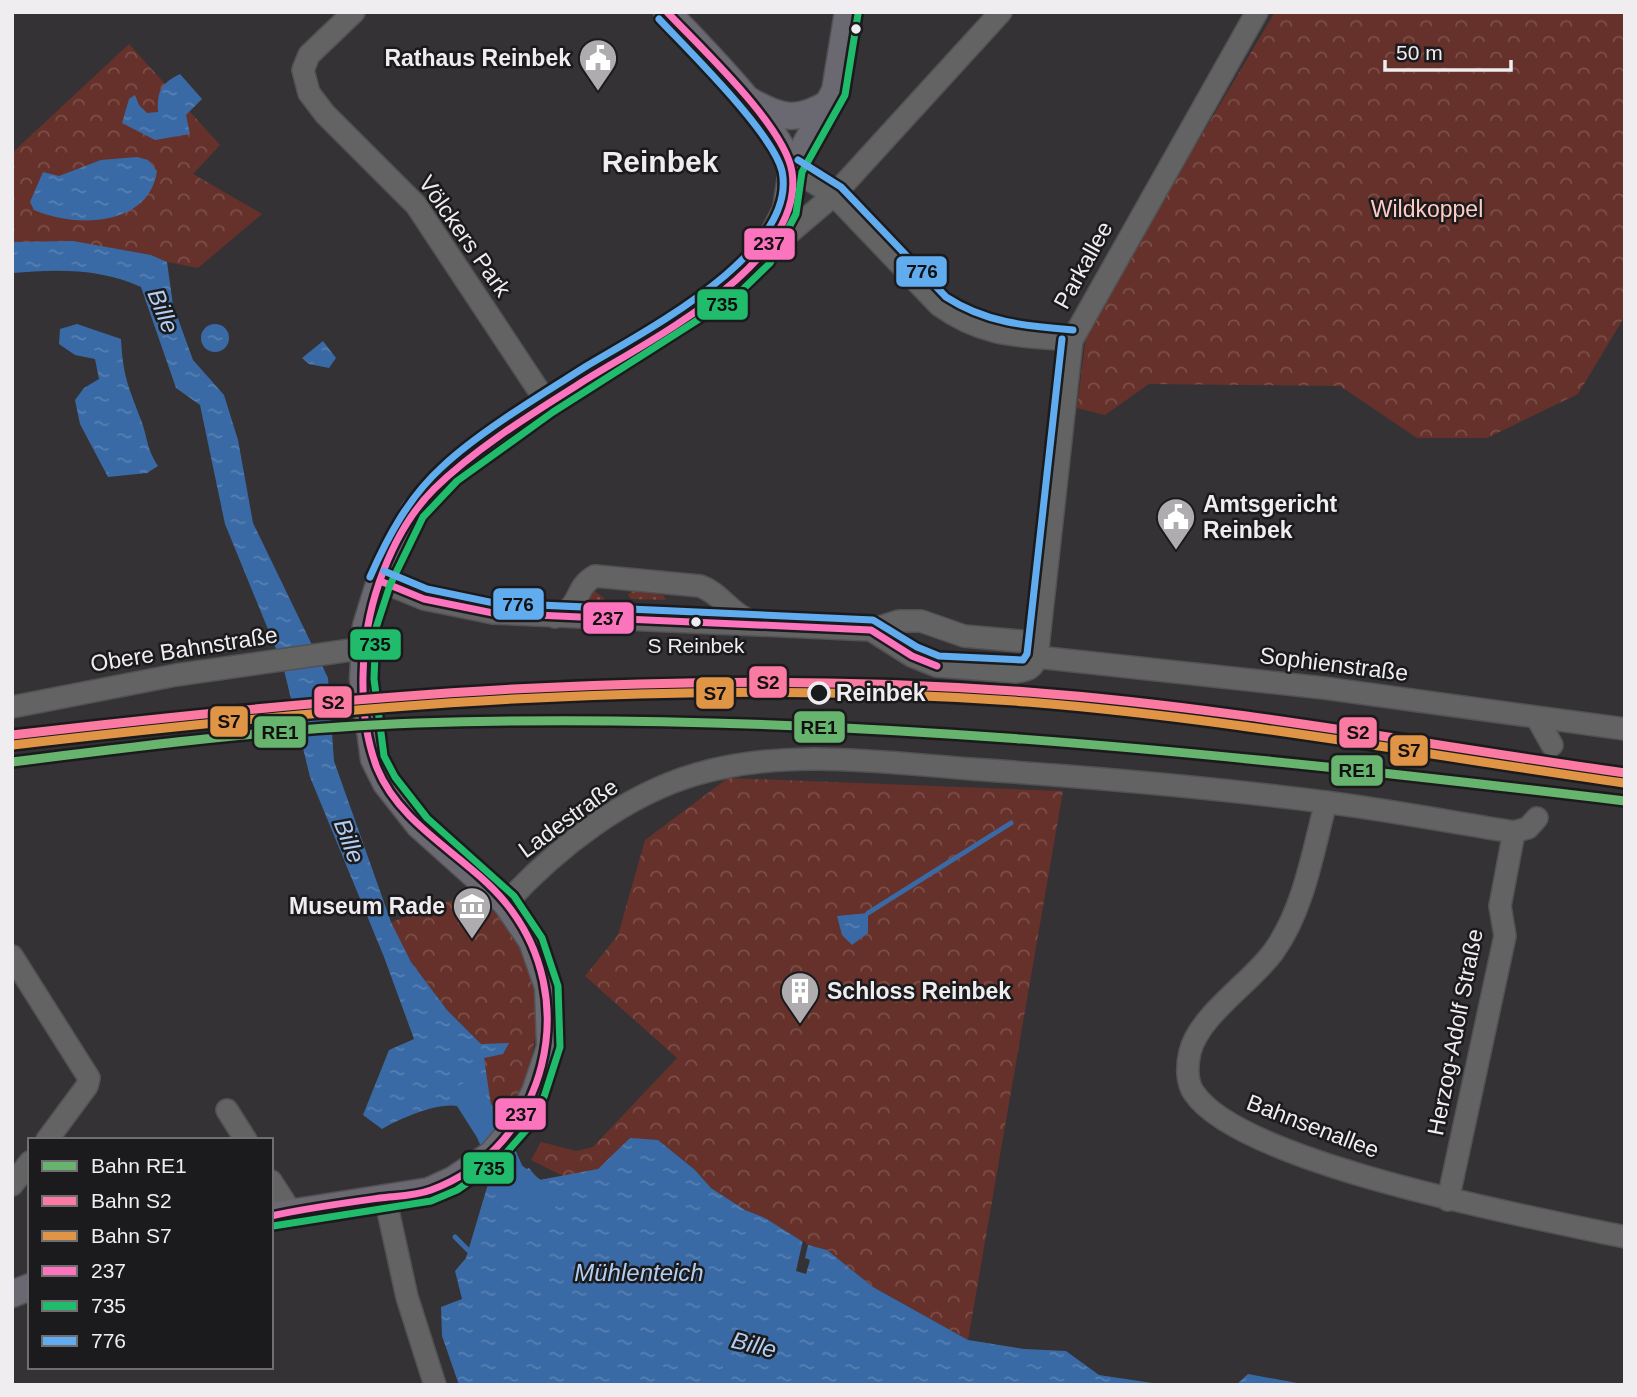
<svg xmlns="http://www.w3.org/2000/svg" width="1637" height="1397" font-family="Arial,sans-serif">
<defs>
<pattern id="grass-dots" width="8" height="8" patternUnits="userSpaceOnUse" patternTransform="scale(1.75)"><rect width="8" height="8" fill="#66312a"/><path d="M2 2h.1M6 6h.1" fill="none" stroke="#7c4f49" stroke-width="1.8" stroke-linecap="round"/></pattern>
<pattern id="forest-crowns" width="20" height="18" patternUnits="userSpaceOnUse" patternTransform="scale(1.75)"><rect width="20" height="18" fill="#66312a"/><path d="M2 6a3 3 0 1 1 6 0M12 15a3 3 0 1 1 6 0" fill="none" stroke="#7c4f49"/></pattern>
<pattern id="water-ripples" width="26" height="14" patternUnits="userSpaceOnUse" patternTransform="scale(1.75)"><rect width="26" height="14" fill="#3a6aa5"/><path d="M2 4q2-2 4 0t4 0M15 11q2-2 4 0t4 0" fill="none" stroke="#5780b2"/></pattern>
</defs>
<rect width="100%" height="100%" fill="#343234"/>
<!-- grass -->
<g fill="url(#grass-dots)">
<path d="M593,590L604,598L606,609H590L589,592Z"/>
<path d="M632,591L663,595L666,600L631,599L628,595Z"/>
</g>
<!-- forest -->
<g fill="url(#forest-crowns)">
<path d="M1275,12H1625V316L1578,394L1487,438H1417L1340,386L1149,384L1105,415L1077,408L1087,328Z"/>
<path d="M129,44L220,145L193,174L262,214L198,268L167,262L151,255L117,250L12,242V153Z"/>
<path d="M728,778L1063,791L968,1340L873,1287L827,1250L808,1245L765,1218L745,1210L711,1188L695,1170L658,1140L612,1158L598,1169L565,1177L531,1160L541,1142L576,1151L593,1147L677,1058L585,976L618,935L645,840Z"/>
<path d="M474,892L506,924L521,951L534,986L538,1020L531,1062L518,1101L494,1126L481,1044L447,1010L411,962L391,922Z"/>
</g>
<!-- water -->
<g fill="url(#water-ripples)">
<path d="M180,74L202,99L186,115L190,134L155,140L122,123L129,99L135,95L139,105L147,113L158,112C157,90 161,84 180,74Z"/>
<path d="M137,157L148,160L157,171C149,227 75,228 34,210L30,202L43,172L59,176L101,160Z"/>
<path d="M73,241L151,255L167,262L173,305L193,360L224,395L238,440L253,523L328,678L334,761L391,922L411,962L447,1010L481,1044L509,1043L503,1054L484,1058L494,1126L486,1134C480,1126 473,1114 465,1109C447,1097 399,1119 382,1129L363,1115L389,1050L414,1039L384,957L310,777L283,666L225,524L200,405L176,388L141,287C101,268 55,269 12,273V242Z"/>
<circle cx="215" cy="338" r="14"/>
<path d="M77,324L121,339C123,377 128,385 141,420C148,438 146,448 158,466L147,473L108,477L80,424L75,400L84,388L99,379L95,359L75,355L59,344L60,329Z"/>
<path d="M323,341L336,358L329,368L309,364L302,358Z"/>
<path d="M868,913V933L852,945L842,935L837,916Z"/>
<path d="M630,1138L658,1140L695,1170L711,1188L745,1210L765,1218L808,1245L827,1250L873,1287L968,1340L1024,1349L1066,1351L1099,1375L1166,1385H459L442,1336L441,1307L462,1299L455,1271L466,1258L488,1184L529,1168L539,1180L598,1169Z"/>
<path d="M1248,1374L1308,1385H1236Z"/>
</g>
<!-- pier -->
<path fill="#343234" d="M803,1240L808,1245L805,1258L810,1260L806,1274L796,1271Z"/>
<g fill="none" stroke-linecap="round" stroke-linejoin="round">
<!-- stream -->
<g stroke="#3a6aa5" stroke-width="5">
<path d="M868,913L1011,823"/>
<path d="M455,1237L468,1250"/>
</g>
<!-- river -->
<path stroke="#3a6aa5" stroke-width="30" d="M469,1097L490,1130L510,1175L542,1200"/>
<!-- minor casing -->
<g stroke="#525153" stroke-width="24">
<g id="minor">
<path d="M354,12L309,55L303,70L309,93L325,114L416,205L547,403"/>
<path d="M792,169L834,195L939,305C983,337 1020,336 1072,340"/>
<path d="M768,251L834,195L1001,12"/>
<path d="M380,581L424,599L493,613L871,630L912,656L937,666L1016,672C1028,670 1033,669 1037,657L1072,340L1257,12"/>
<path d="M555,617C583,607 573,588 595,576L700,586C721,593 730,614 751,621"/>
<path d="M871,630L899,621H921L964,636L1031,642L1037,657"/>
<path d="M1037,657L1324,688L1625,729"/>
<path d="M12,707L176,675L365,648"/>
<path d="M1537,718L1552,745"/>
<path d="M1326,802C1313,851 1304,909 1274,951C1252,982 1199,1015 1190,1052C1187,1064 1186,1082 1194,1093C1242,1164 1535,1218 1625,1237"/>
<path d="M506,903C557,848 624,795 697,774C787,748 880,762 971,769C1089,777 1208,787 1325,802C1388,810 1451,822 1514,832L1528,828L1537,818"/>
<path d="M12,956L89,1078L87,1086L47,1140"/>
<path d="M227,1110L246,1140"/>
<path d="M271,1181L291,1212"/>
<path d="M12,1185L30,1162"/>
<path d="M385,1197L407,1297L435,1385"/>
<path d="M1448,1200L1505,936L1500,906L1514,832"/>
</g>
</g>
<!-- major casing -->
<g stroke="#525153" stroke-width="29">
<g id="major">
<path d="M667,12C706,54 771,117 792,169"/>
<path d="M750,101C781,119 798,122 829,103"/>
<path d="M271,1216L429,1191L453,1180L492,1154L519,1122L535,1092L550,1047L548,987L532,941L506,903L419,825L386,783L374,759L363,679L366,626L380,581L414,511L450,473L547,403L674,325L731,286L762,256L786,210L792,169L835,91L848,12"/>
<path d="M12,1294L30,1287"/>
</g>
</g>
<!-- minor -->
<use href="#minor" stroke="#646364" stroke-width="21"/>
<!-- major -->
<use href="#major" stroke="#6a6870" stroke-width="26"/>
<!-- bus-1 casing -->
<g stroke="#1b1a1c" stroke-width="12">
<g id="bus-1">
<path d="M380,581L424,599L493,613L871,630L912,656L937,666"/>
<path d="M271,1216C307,1208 344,1203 380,1198C397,1196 415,1196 431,1190C548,1147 584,997 505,902C466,855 401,827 377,768C356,713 360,638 379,583C391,548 408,515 434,489C476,448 530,415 579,384C643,343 806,265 792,172C785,126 700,47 667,12"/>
</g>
</g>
<!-- bus-2 casing -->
<g stroke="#1b1a1c" stroke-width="12">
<path id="bus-2" d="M273,1226L431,1201L457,1190L499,1161L528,1128L544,1097L560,1047L558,986L542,938L514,896L427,818L395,777L384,756L374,679L376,628L390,585L423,517L457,481L553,412L737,295L770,263L796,214L802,172L845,95L858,14"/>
</g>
<!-- bus-3 casing -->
<g stroke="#1b1a1c" stroke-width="12">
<g id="bus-3">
<path d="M798,160L841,187L946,297C986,323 1026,326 1073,330"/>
<path d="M384,571L427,589L494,603L873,620L917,647L939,656L1023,660L1027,654L1062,339"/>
<path d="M370,577C388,536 409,497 442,467C479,432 541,395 585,367C641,333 799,253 782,171C773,133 688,50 659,19"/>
</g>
</g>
<!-- bus-1 -->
<use href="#bus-1" stroke="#fc73be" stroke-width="7"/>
<!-- bus-2 -->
<use href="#bus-2" stroke="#20bc6c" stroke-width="7"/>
<!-- bus-3 -->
<use href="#bus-3" stroke="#60acee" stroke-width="7"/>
<!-- rail-1 casing -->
<g stroke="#1b1a1c" stroke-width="14">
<path id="rail-1" d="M12,762C147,745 281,728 417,723C822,710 1224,753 1625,801"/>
</g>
<!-- rail-2 casing -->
<g stroke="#1b1a1c" stroke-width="14">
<path id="rail-2" d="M12,735C354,695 683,666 1028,692C1228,707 1426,745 1625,773"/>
</g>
<!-- rail-3 casing -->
<g stroke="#1b1a1c" stroke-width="14">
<path id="rail-3" d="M13,745C355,705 683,676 1027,702C1227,718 1425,755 1624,783"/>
</g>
<!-- rail-1 -->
<use href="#rail-1" stroke="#66b46e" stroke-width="9"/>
<!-- rail-2 -->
<use href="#rail-2" stroke="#fb7aa1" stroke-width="9"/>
<!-- rail-3 -->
<use href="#rail-3" stroke="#e09446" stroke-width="9"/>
</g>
<!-- icons -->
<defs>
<g id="civic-pin" transform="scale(2.0125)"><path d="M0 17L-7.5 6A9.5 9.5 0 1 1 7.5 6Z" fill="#aeacae" stroke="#1b1a1c"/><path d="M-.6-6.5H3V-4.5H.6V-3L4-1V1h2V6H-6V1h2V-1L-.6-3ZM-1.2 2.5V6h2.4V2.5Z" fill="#fff"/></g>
<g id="museum-pin" transform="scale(2.0125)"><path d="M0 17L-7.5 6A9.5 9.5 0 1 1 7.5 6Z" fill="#aeacae" stroke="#1b1a1c"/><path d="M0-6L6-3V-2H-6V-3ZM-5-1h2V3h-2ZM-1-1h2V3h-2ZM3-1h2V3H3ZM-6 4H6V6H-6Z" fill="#fff"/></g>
<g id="building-pin" transform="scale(2.0125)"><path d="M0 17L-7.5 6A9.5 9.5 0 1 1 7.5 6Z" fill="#aeacae" stroke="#1b1a1c"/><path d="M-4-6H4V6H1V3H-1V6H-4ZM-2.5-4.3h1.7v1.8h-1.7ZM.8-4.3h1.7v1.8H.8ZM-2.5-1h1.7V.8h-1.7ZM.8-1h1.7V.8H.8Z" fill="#fff"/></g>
</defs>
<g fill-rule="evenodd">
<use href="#civic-pin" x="598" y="58"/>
<use href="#civic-pin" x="1176" y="517"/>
<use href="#museum-pin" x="472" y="906"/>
<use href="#building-pin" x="800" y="991"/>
</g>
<!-- markers -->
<g fill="#f0edf0" stroke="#1b1a1c" stroke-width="2.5">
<circle cx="856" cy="29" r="6"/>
<circle cx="696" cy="622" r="6"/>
</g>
<circle fill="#1b1a1c" stroke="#f0edf0" stroke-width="3.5" cx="819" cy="693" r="10"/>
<g text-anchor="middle" stroke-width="5" stroke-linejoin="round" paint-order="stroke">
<!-- bus labels -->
<g font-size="21" fill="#f0edf0" stroke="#1b1a1c">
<text x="696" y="653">S Reinbek</text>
</g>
<!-- poi labels -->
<g font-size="23" font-weight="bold" fill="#f0edf0" stroke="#1b1a1c" text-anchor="end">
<text x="571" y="66">Rathaus Reinbek</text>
<text x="1203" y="512" text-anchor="start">Amtsgericht<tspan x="1203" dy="26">Reinbek</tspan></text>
<text x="445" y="914">Museum Rade</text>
<text x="827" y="999" text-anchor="start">Schloss Reinbek</text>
</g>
<!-- park labels -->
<g font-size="23" fill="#feccc3" stroke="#1b1a1c">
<text x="1427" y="217">Wildkoppel</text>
</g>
<!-- street labels -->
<g font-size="23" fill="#f0edf0" stroke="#1b1a1c">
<text transform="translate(465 236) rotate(55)" y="8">Völckers Park</text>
<text transform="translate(1083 265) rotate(-61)" y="8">Parkallee</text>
<text transform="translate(184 649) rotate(-9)" y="8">Obere Bahnstraße</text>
<text transform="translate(1334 664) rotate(7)" y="8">Sophienstraße</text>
<text transform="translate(568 818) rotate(-36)" y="8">Ladestraße</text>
<text transform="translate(1455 1032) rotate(-79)" y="8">Herzog-Adolf Straße</text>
<text transform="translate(1313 1126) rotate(21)" y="8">Bahnsenallee</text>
</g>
<!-- stop labels -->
<g font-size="23" font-weight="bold" fill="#f0edf0" stroke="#1b1a1c" text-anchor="start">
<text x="836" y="701">Reinbek</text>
</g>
<!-- water labels -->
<g font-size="24" font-style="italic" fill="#b2cef2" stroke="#1b1a1c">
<text transform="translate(163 311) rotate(68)" y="8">Bille</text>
<text transform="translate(349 841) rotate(69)" y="8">Bille</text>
<text x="639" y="1281">Mühlenteich</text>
<text transform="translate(754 1345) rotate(14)" y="8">Bille</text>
</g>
<!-- district labels -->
<g font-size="30" font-weight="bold" fill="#f0edf0" stroke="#1b1a1c">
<text x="660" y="172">Reinbek</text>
</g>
</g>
<g stroke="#1b1a1c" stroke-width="2.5">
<rect x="743" y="227" width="53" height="34" rx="7" fill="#fc73be"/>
<rect x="895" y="255" width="53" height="33" rx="7" fill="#60acee"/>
<rect x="696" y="288" width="53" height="33" rx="7" fill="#20bc6c"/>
<rect x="492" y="587" width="53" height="34" rx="7" fill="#60acee"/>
<rect x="582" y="601" width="53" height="34" rx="7" fill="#fc73be"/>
<rect x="349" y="628" width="53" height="33" rx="7" fill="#20bc6c"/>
<rect x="748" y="665" width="40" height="34" rx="7" fill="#fb7aa1"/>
<rect x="695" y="676" width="40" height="34" rx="7" fill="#e09446"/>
<rect x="313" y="685" width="40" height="34" rx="7" fill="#fb7aa1"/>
<rect x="209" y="705" width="40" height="33" rx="7" fill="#e09446"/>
<rect x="793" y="710" width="53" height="34" rx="7" fill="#66b46e"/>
<rect x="253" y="715" width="54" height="34" rx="7" fill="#66b46e"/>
<rect x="1338" y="716" width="40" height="33" rx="7" fill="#fb7aa1"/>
<rect x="1389" y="734" width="40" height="33" rx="7" fill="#e09446"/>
<rect x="1330" y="754" width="54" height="33" rx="7" fill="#66b46e"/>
<rect x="494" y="1097" width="53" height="34" rx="7" fill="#fc73be"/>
<rect x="462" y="1151" width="53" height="34" rx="7" fill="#20bc6c"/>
</g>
<g font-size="19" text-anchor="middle" font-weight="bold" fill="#111">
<text x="769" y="250">237</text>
<text x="922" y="278">776</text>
<text x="722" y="311">735</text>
<text x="518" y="611">776</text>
<text x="608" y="625">237</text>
<text x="375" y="651">735</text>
<text x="768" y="689">S2</text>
<text x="715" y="700">S7</text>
<text x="333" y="709">S2</text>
<text x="229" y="728">S7</text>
<text x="819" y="734">RE1</text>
<text x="280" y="739">RE1</text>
<text x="1358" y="739">S2</text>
<text x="1409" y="757">S7</text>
<text x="1357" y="777">RE1</text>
<text x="521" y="1121">237</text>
<text x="489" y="1175">735</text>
</g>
<!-- border -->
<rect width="1637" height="1397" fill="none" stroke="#f0edf0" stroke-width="28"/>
<!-- legend -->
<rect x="28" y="1138" width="245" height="231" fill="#1b1a1c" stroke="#706e71" stroke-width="2"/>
<rect x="42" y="1161" width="35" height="10" fill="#66b46e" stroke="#706e71" stroke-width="2"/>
<text x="91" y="1173" font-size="21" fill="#f0edf0">Bahn RE1</text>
<rect x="42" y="1196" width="35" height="10" fill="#fb7aa1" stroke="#706e71" stroke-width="2"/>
<text x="91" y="1208" font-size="21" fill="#f0edf0">Bahn S2</text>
<rect x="42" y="1231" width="35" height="10" fill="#e09446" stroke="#706e71" stroke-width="2"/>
<text x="91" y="1243" font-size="21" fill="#f0edf0">Bahn S7</text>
<rect x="42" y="1266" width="35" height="10" fill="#fc73be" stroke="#706e71" stroke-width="2"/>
<text x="91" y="1278" font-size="21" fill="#f0edf0">237</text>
<rect x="42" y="1301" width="35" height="10" fill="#20bc6c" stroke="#706e71" stroke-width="2"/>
<text x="91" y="1313" font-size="21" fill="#f0edf0">735</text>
<rect x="42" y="1336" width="35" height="10" fill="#60acee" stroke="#706e71" stroke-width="2"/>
<text x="91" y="1348" font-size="21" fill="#f0edf0">776</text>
<!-- scale -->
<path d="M1385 60v10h126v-10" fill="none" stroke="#f0edf0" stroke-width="3.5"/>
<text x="1396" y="60" font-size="21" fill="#f0edf0" stroke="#1b1a1c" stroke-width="5" paint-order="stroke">50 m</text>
</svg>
